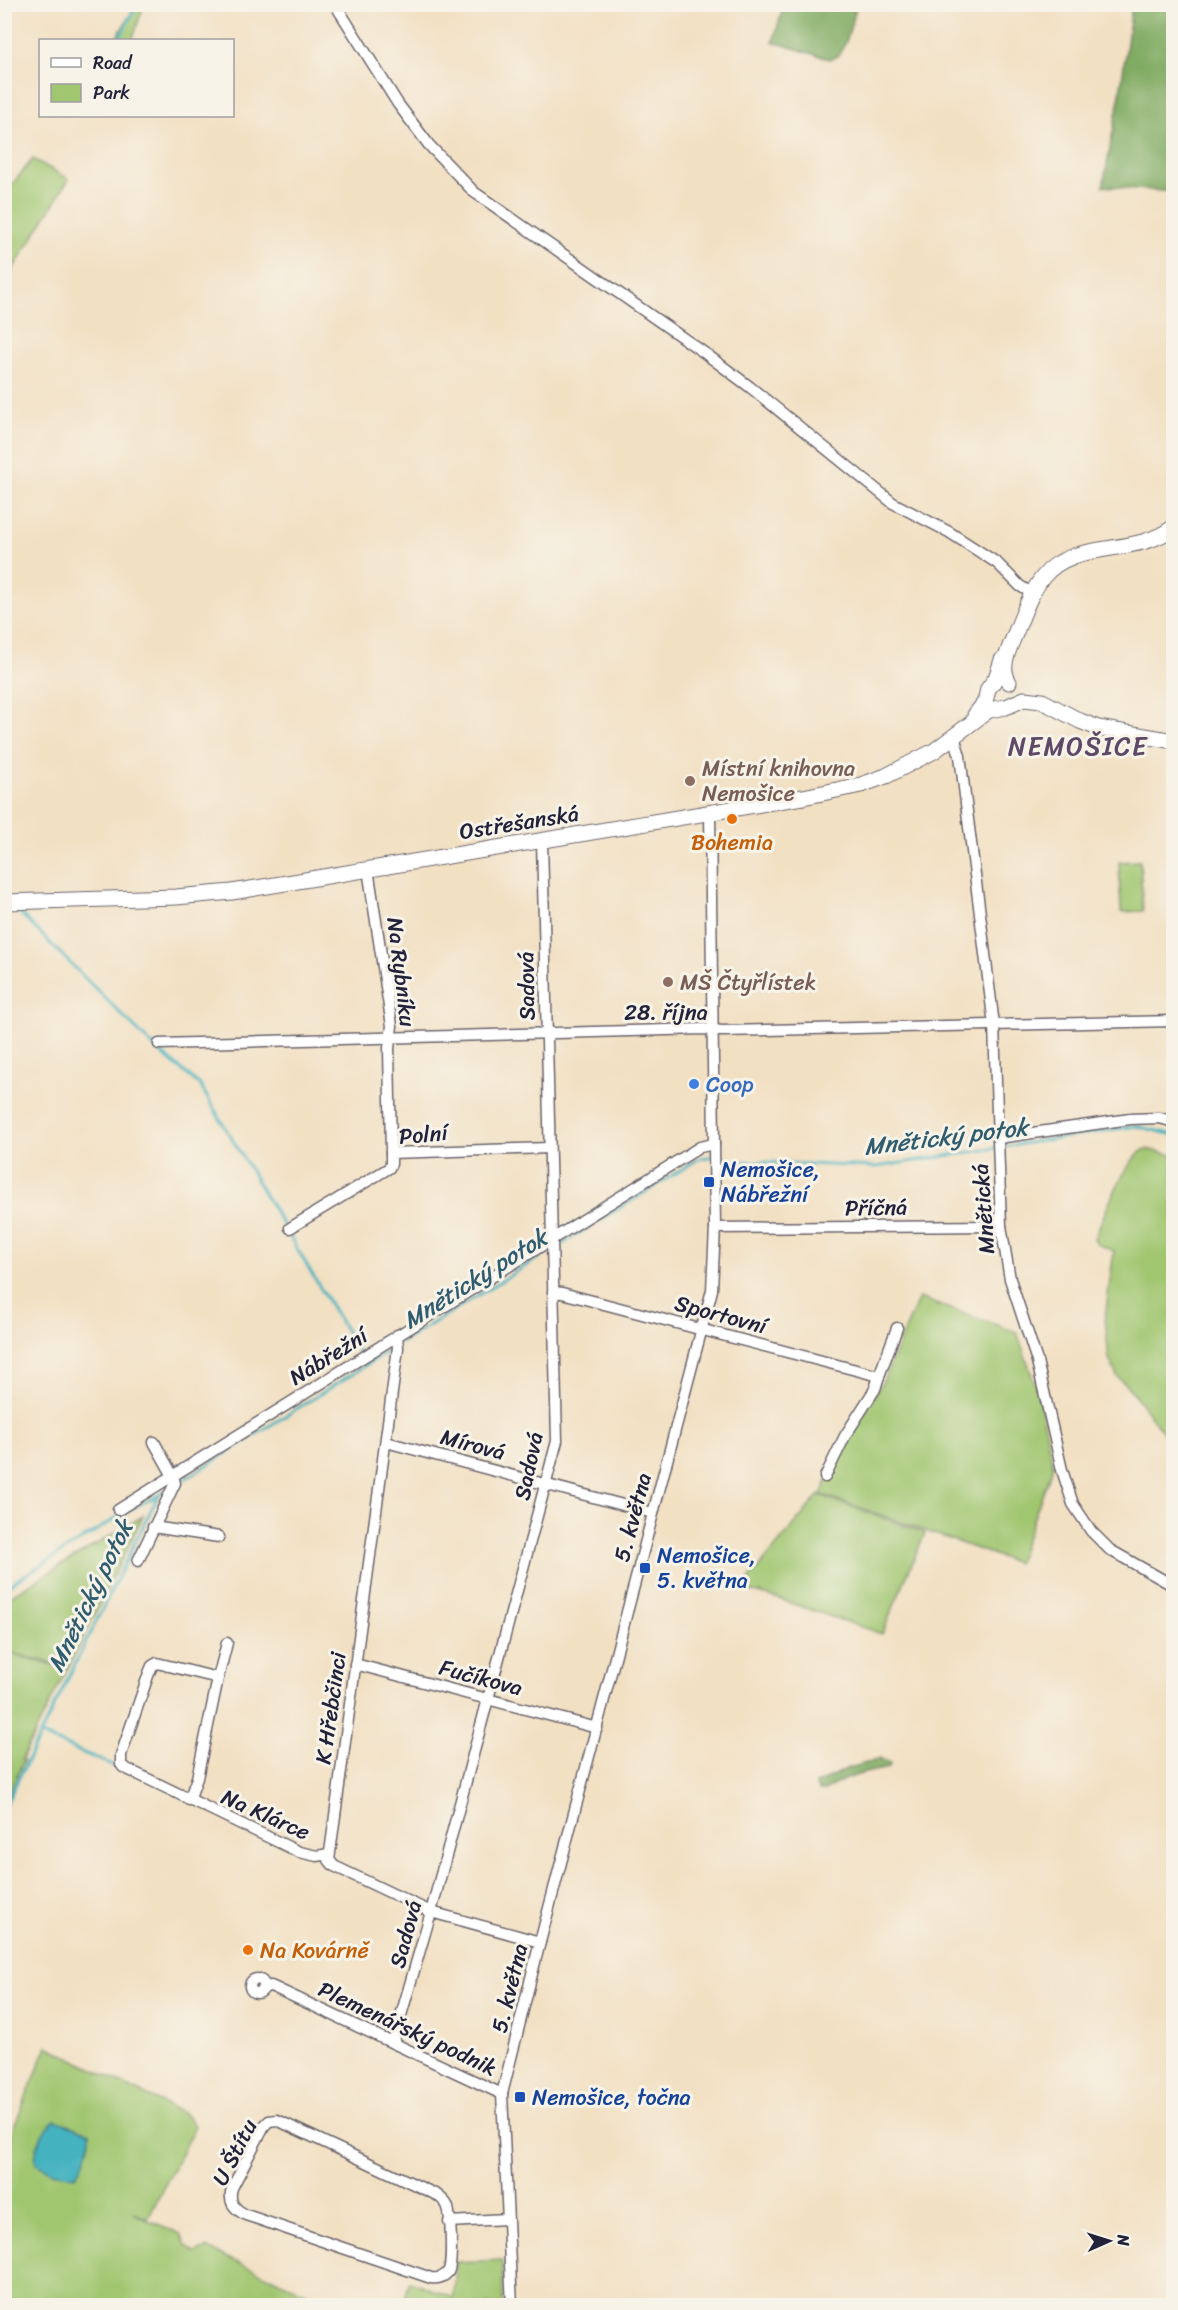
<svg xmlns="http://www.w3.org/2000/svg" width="1178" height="2310" font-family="Sriracha,sans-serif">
<rect width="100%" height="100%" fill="#f7f3e8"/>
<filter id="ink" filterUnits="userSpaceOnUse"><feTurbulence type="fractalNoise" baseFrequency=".0167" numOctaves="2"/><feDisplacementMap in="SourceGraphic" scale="12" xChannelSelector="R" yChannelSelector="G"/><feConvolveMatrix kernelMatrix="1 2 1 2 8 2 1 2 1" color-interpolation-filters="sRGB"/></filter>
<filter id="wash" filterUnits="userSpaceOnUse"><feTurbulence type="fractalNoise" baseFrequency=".008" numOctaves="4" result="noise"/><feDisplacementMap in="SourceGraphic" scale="24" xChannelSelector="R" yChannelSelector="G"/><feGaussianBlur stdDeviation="1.35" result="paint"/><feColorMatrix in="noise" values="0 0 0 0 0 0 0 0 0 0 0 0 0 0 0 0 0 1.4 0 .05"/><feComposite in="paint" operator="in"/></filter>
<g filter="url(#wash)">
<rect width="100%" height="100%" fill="#f2e0c3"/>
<!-- green -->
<g fill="#a0c670" stroke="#617456" stroke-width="1.5">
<path d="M136,5H144L132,40H115Z"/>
<path d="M33,159L69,179L5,282V193Z"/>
<path d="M1140,861L1143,911L1121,912L1119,862Z"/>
<path d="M1146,1149L1173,1155V1443L1169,1440L1130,1389L1117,1376L1109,1359L1105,1318L1114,1251L1097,1244L1094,1239C1103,1218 1126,1156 1146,1149Z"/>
<path d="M919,1298L1017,1332L1039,1396L1053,1466L1017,1563L821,1494L843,1446L882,1383Z"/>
<path d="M819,1495L925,1533L882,1634L770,1596L741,1589Z"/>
<path d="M143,1516L68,1668L5,1651V1599Z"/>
<path d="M5,1652L67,1669L22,1759L24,1760L5,1801Z"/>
<path d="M47,2046L182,2113L189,2118L195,2126L148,2218L132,2213L181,2234L185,2244L195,2253L206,2248L310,2295L315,2305L5,2306V2149Z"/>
<path d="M502,2260L503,2305H403L410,2281L454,2298L456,2262Z"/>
</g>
<!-- forest -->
<g fill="#80ab62" stroke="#51664e" stroke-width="1.5">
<path d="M784,5H857L846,42L838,56L830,59L773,42Z"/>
<path d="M1132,5H1173V192L1103,186L1120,94Z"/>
<path d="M880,1759L890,1763L889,1768C867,1772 842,1777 825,1791H819L816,1784L846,1769Z"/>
</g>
<!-- water -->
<path fill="#44b2c0" stroke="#336a7e" stroke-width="1.5" d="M55,2120L90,2132C91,2145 84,2166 75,2176L52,2172L36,2164C33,2150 43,2128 55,2120Z"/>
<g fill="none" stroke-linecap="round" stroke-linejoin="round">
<!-- stream -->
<g stroke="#44b2c0" stroke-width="3">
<path d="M118,40L138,4"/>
<path d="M14,907L155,1048L200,1085L366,1365"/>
<path d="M717,1158L737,1161L876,1167L1136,1126L1174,1135"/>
<path d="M554,1249L700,1158L710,1157"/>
<path d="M401,1343L548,1252"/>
<path d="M177,1484L395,1347"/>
<path d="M4,1588L131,1509L157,1496"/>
<path d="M41,1735L112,1765"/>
<path d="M4,1808L158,1496L167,1490"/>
</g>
</g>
</g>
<g filter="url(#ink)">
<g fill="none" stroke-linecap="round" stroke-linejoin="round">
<!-- street casing -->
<g stroke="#6b646b" stroke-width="13">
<g id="street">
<path d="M335,4L398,104L429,145L474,192L706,354L750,387L893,503L949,532L997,563L1020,586L1033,594"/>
<path d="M954,736L960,756L994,1025L1001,1226L1010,1279L1037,1361L1062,1470L1073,1504L1091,1531L1110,1550L1174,1586"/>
<path d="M368,869L392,1026L389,1048L391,1153"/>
<path d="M159,1044L704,1029L722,1031L1174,1021"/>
<path d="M998,1138L1130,1119L1160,1118L1174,1122"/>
<path d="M290,1228L389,1168L391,1164V1153L549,1148"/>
<path d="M715,1228L1001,1226"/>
<path d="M553,1292L562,1293L879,1376L897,1328"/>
<path d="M397,1335L398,1348L329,1860L334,1866L431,1912L540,1942"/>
<path d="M386,1442L653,1513"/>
<path d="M825,1477L845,1436L875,1389L879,1376"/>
<path d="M118,1510L700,1147L714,1144"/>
<path d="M153,1527L219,1537"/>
<path d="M138,1561L175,1483L173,1476L154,1442"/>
<path d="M355,1664L597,1728"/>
<path d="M218,1678L227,1643"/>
<path d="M189,1800L197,1778L218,1678L157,1663L152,1666L149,1673L121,1755V1764L123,1767L299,1852L317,1856L329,1854"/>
<circle cx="257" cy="1986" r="7"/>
<path d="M264,1987L271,1986L502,2094"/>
<path d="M393,2043L431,1912L557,1441L542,841"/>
<path d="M277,2120L437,2195C441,2198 445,2201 447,2205C451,2213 453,2265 448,2272C443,2278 438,2279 431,2278L246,2215C234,2209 228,2202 232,2188L264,2126L269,2121Z"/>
<path d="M449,2222L507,2219"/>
<path d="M512,2306L502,2094L540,1942L712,1290L715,1228L710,814"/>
</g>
</g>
<!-- secondary casing -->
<g stroke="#6b646b" stroke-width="17">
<g id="secondary">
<path d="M1009,682C999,668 1009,649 1015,634C1023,615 1030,593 1043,577C1074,538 1134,558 1174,527"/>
<path d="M975,715L985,702L988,689L996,678L1002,660"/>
<path d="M4,902L176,897L232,892L803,797L861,785L886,776L934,751L989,710L1006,707L1024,699L1042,701L1080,721L1098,728L1174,741"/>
</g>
</g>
<!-- street -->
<use href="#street" stroke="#fff" stroke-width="10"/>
<!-- secondary -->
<use href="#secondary" stroke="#fff" stroke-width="15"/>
</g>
</g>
<!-- markers -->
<g fill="#8d6e63" stroke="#f7f3e8" stroke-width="2">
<circle cx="690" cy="781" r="6"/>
<circle cx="668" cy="982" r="6"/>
</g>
<g fill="#e8710a" stroke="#f7f3e8" stroke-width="2">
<circle cx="732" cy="819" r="6"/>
<circle cx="248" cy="1950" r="6"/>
</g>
<circle fill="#3f7fe0" stroke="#f7f3e8" stroke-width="2" cx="694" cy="1084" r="6"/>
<g fill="#1a4fb4" stroke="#f7f3e8" stroke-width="2">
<rect x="703" y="1176" width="12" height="12" rx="3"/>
<rect x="639" y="1562" width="12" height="12" rx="3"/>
<rect x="514" y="2091" width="12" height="12" rx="3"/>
</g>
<g text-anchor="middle" stroke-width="6" stroke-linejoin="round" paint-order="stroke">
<!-- education labels -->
<g font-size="22" fill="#785e54" stroke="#f7f3e8" text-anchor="start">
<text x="702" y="776">Místní knihovna<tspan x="702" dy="25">Nemošice</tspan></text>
<text x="680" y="990">MŠ Čtyřlístek</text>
</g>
<!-- street labels -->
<g font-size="22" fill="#22223b" stroke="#f7f3e8">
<text transform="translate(519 822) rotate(-9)" y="8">Ostřešanská</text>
<text transform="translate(402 972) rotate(83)" y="8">Na Rybníku</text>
<text transform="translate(526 986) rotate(-91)" y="8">Sadová</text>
<text x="666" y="1020">28. října</text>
<text transform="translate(423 1134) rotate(-5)" y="8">Polní</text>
<text transform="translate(876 1207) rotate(-1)" y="8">Příčná</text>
<text transform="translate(983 1209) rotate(-94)" y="8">Mnětická</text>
<text transform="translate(721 1314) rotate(15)" y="8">Sportovní</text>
<text transform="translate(328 1356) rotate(-32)" y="8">Nábřežní</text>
<text transform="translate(473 1444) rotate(15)" y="8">Mírová</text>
<text transform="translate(528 1466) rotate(-78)" y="8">Sadová</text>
<text transform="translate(632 1517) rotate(-75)" y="8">5. května</text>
<text transform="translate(481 1677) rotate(15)" y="8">Fučíkova</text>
<text transform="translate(330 1708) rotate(-82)" y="8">K Hřebčinci</text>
<text transform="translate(266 1814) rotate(24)" y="8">Na Klárce</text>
<text transform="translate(405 1934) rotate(-75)" y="8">Sadová</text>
<text transform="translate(509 1988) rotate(-76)" y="8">5. května</text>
<text transform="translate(408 2028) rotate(25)" y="8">Plemenářský podnik</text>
<text transform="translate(234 2152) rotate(-63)" y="8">U Štítu</text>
</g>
<!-- food labels -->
<g font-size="22" fill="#c56008" stroke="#f7f3e8">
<text x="732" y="850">Bohemia</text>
<text x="260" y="1958" text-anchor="start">Na Kovárně</text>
</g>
<!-- shop labels -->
<g font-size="22" fill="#366cbe" stroke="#f7f3e8" text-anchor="start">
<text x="706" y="1092">Coop</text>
</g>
<!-- transit labels -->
<g font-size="22" fill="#164399" stroke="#f7f3e8" text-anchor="start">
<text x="721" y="1177">Nemošice,<tspan x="721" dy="25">Nábřežní</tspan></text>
<text x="657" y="1563">Nemošice,<tspan x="657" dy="25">5. května</tspan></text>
<text x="532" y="2105">Nemošice, točna</text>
</g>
<!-- water labels -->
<g font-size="24" font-style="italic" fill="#305c70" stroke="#f7f3e8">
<text transform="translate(946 1137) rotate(-7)" y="8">Mnětický potok</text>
<text transform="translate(475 1279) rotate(-32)" y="8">Mnětický potok</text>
<text transform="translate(90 1596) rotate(-64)" y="8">Mnětický potok</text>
</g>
<!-- quarter labels -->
<g font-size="26" letter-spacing="1.5" fill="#5e4a68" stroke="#f7f3e8">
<text x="1078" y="755">NEMOŠICE</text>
</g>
</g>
<!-- margin -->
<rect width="1178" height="2310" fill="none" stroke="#f7f3e8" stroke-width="24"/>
<!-- legend -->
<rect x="39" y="39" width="195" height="78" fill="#f7f3e8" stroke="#a29fa3" stroke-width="1.5"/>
<rect x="51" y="58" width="30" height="9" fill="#ffffff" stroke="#a29fa3" stroke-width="1.5"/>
<text x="93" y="69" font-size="18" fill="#22223b">Road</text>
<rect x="51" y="84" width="30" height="18" fill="#a0c670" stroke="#a29fa3" stroke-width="1.5"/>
<text x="93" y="99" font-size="18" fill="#22223b">Park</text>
<!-- north arrow -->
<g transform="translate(1109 2241) rotate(87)" stroke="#f7f3e8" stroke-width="4.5" paint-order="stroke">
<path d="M0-4.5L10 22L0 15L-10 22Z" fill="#22223b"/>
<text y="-9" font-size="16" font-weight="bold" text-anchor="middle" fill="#22223b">N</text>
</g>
</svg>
